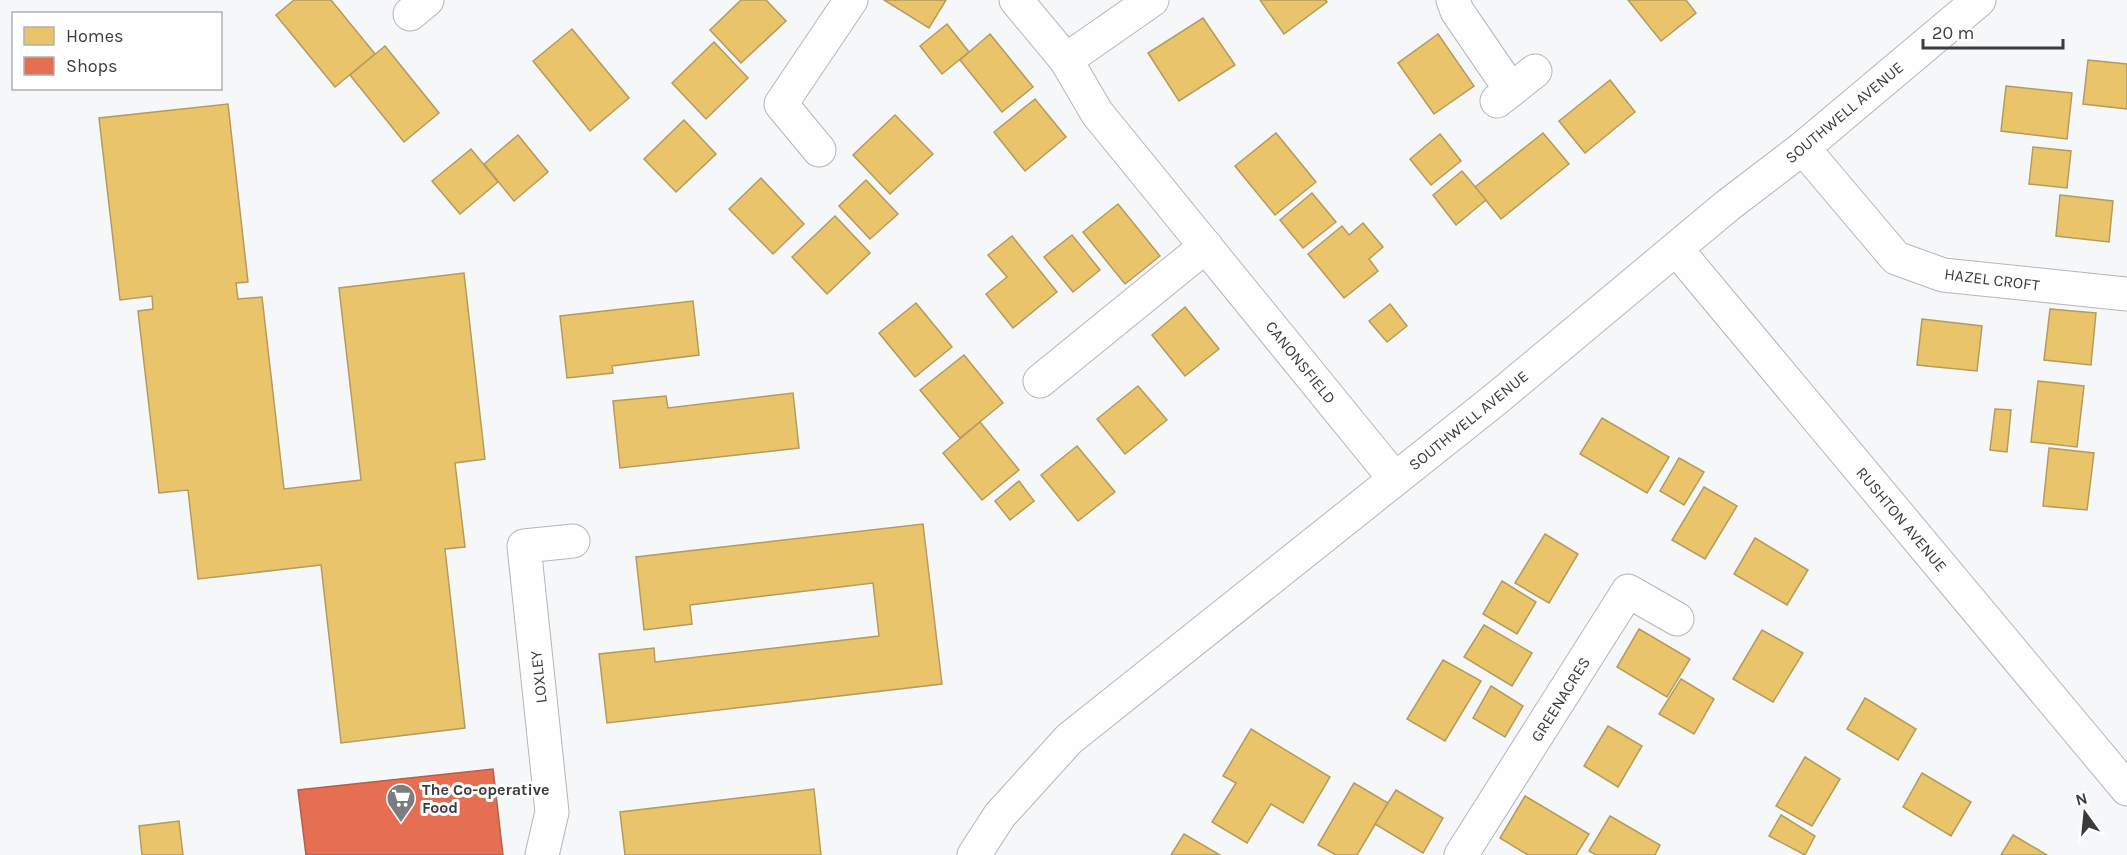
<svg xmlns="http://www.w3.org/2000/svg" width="2127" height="855" font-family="Karla,sans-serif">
<rect width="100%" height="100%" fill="#f6f7f9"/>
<!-- homes -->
<g fill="#e9c46a" stroke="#b59b5c" stroke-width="1.5">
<path d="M294,0H331L375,54L335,87L276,15Z"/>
<path d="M741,0H766L786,21L741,63L710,30Z"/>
<path d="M884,0H946L929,28Z"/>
<path d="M1260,0H1326L1327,2L1284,34Z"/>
<path d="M1628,0H1686L1696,13L1661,41Z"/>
<path d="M1203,18L1235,65L1179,101L1148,53Z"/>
<path d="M947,24L969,52L942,74L920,46Z"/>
<path d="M572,29L629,98L590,131L533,61Z"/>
<path d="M990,34L1033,87L1002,112L960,60Z"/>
<path d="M1438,34L1474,86L1434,114L1398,63Z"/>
<path d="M714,42L748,78L706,119L672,83Z"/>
<path d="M385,46L439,113L404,142L350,75Z"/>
<path d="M2088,60L2127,64V109L2083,104Z"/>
<path d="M1610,80L1635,112L1585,153L1559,121Z"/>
<path d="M2006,86L2072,93L2067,139L2001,131Z"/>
<path d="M1035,99L1066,137L1025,171L994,132Z"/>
<path d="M228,104L248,282L236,283L238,299L262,297L284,489L361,480L339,288L464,273L485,459L455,463L465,547L445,549L465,728L341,743L321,565L198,579L188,490L159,493L138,311L153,309L152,296L120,300L99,118Z"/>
<path d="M895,115L933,154L890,194L853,155Z"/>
<path d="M684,120L716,154L676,192L644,159Z"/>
<path d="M1276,133L1316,182L1275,215L1235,166Z"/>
<path d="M1543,133L1569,164L1501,219L1475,187Z"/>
<path d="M1440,134L1461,161L1431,185L1410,159Z"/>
<path d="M518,135L548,172L514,201L484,164Z"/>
<path d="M2033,147L2071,151L2067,188L2029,184Z"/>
<path d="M471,149L498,182L460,214L432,181Z"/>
<path d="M1462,171L1486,200L1456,225L1433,195Z"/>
<path d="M761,178L804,224L773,254L729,209Z"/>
<path d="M866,180L898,214L870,239L839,206Z"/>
<path d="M1312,193L1336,222L1303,248L1280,220Z"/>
<path d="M2060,195L2113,201L2109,242L2056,236Z"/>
<path d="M1118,204L1160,256L1125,284L1083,232Z"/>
<path d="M835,216L870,253L827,294L792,257Z"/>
<path d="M1363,223L1383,247L1369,259L1378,271L1344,298L1308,254L1342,226L1349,235Z"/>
<path d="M1072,235L1100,270L1073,292L1044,257Z"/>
<path d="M1012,236L1057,292L1013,328L986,294L1007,277L988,255Z"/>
<path d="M693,301L699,355L612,366L613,373L567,378L560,316Z"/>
<path d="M916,303L952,347L915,377L879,333Z"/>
<path d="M1390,304L1407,326L1387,342L1369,321Z"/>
<path d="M1185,307L1219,349L1185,376L1152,335Z"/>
<path d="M2050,309L2096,313L2091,365L2044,360Z"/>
<path d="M1922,319L1982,326L1977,371L1917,365Z"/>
<path d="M964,355L1003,403L960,438L920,390Z"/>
<path d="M2038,381L2084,386L2077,447L2031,442Z"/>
<path d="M1138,386L1167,420L1125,454L1097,419Z"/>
<path d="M793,393L799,448L620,468L613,401L666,396L668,408Z"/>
<path d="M1995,409L2011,410L2007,452L1990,450Z"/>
<path d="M1602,418L1669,457L1647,493L1580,454Z"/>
<path d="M980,422L1019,470L982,500L943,453Z"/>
<path d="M1077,446L1115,492L1078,521L1041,475Z"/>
<path d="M2049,448L2094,453L2087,510L2043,506Z"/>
<path d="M1679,458L1704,472L1684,505L1660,491Z"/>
<path d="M1019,481L1034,501L1010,520L995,501Z"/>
<path d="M1704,487L1737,506L1705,559L1672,540Z"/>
<path d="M923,524L942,684L607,723L599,654L654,648L655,662L879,636L873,583L690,605L692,624L644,630L636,557Z"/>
<path d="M1545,534L1578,554L1549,603L1515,583Z"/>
<path d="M1755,538L1808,570L1787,605L1734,574Z"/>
<path d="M1502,581L1536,602L1517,634L1483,614Z"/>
<path d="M1484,625L1532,653L1512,686L1464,657Z"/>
<path d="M1639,629L1690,659L1667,697L1617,667Z"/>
<path d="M1762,630L1803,653L1773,702L1733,679Z"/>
<path d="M1443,660L1481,681L1445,741L1407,719Z"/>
<path d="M1681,679L1714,699L1694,734L1659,714Z"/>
<path d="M1491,686L1523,706L1505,737L1473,718Z"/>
<path d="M1865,698L1916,729L1898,760L1847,729Z"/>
<path d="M1608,726L1642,746L1618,787L1584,766Z"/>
<path d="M1251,729L1330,777L1303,823L1271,804L1247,843L1212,822L1236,783L1223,776Z"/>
<path d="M1805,757L1840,779L1812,826L1776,806Z"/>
<path d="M1922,773L1971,802L1951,836L1903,807Z"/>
<path d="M1354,783L1388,803L1357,855H1336L1318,845Z"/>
<path d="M814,789L821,855H625L620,812Z"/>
<path d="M1396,790L1443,818L1423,853L1375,824Z"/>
<path d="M1525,796L1589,834L1576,855H1528L1500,838Z"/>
<path d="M1781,815L1815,836L1805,855L1769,836Z"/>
<path d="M1610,816L1660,845L1655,855H1596L1589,851Z"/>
<path d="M179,821L183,855H142L139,826Z"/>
<path d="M1184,834L1220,855H1171Z"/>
<path d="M2013,835L2047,855H2001Z"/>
</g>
<!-- shops -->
<path fill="#e76f51" stroke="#b3604b" stroke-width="1.5" d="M493,769L503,855H306L298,790Z"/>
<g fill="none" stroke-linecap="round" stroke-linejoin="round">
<!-- minor casing -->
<g stroke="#b5b6b8" stroke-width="35">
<g id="minor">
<path d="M1016,0L1066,60L1097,113L1395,479"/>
<path d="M1453,0L1457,11L1511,90"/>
<path d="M410,14L427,0"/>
<path d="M1066,60L1152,0"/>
<path d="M1497,101L1535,71"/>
<path d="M1803,148L1896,258L1943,275L2127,294"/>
<path d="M819,150L781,104L851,0"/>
<path d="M1677,250L2127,789"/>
<path d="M1040,381L1206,246"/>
<path d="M542,855L552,812L524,546L573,541"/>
<path d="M974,855L1000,815L1069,739L1497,398L1727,206L1803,148L1979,0"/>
<path d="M1461,855L1628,591L1677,619"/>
</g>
</g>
<!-- minor -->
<use href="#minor" stroke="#fefefe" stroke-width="33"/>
</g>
<!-- icons -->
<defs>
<g id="supermarket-pin" transform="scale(1.5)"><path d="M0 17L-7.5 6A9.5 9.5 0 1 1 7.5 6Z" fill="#7c7d7f" stroke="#fff"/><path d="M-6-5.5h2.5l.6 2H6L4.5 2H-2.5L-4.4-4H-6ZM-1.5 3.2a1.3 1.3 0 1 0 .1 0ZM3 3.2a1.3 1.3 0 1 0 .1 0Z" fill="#fff"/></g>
</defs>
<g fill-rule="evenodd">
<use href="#supermarket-pin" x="401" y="798"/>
</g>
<g text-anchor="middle" stroke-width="6" stroke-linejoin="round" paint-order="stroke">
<!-- street labels -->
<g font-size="16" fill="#3b3c3d" stroke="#fff">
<text transform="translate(1844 112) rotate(-40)" y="6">SOUTHWELL AVENUE</text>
<text transform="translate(1992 279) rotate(7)" y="6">HAZEL CROFT</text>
<text transform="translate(1301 362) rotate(51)" y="6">CANONSFIELD</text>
<text transform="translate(1468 420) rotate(-39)" y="6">SOUTHWELL AVENUE</text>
<text transform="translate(1902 519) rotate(50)" y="6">RUSHTON AVENUE</text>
<text transform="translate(538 677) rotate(-96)" y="6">LOXLEY</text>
<text transform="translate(1560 699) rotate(-58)" y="6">GREENACRES</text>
</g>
<!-- poi labels -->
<g font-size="16" font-weight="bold" fill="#3b3c3d" stroke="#fff" text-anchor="start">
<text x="422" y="795">The Co-operative<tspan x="422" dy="18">Food</tspan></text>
</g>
</g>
<!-- legend -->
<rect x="12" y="12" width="210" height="78" fill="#ffffff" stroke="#b1b1b1" stroke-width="1.5"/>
<rect x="24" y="27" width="30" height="18" fill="#e9c46a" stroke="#b1b1b1" stroke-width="1.5"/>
<text x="66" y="42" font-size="18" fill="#3b3c3d">Homes</text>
<rect x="24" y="57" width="30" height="18" fill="#e76f51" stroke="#b1b1b1" stroke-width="1.5"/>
<text x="66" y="72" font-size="18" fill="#3b3c3d">Shops</text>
<!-- north arrow -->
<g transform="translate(2085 813) rotate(345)" stroke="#ffffff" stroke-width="4.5" paint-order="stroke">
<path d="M0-4.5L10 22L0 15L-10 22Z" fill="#3b3c3d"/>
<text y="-9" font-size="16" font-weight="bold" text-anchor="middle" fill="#3b3c3d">N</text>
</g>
<!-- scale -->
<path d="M1923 39v9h140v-9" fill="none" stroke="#3b3c3d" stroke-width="3"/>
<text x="1932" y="39" font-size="18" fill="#3b3c3d" stroke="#ffffff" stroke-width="4.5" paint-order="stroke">20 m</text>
</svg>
